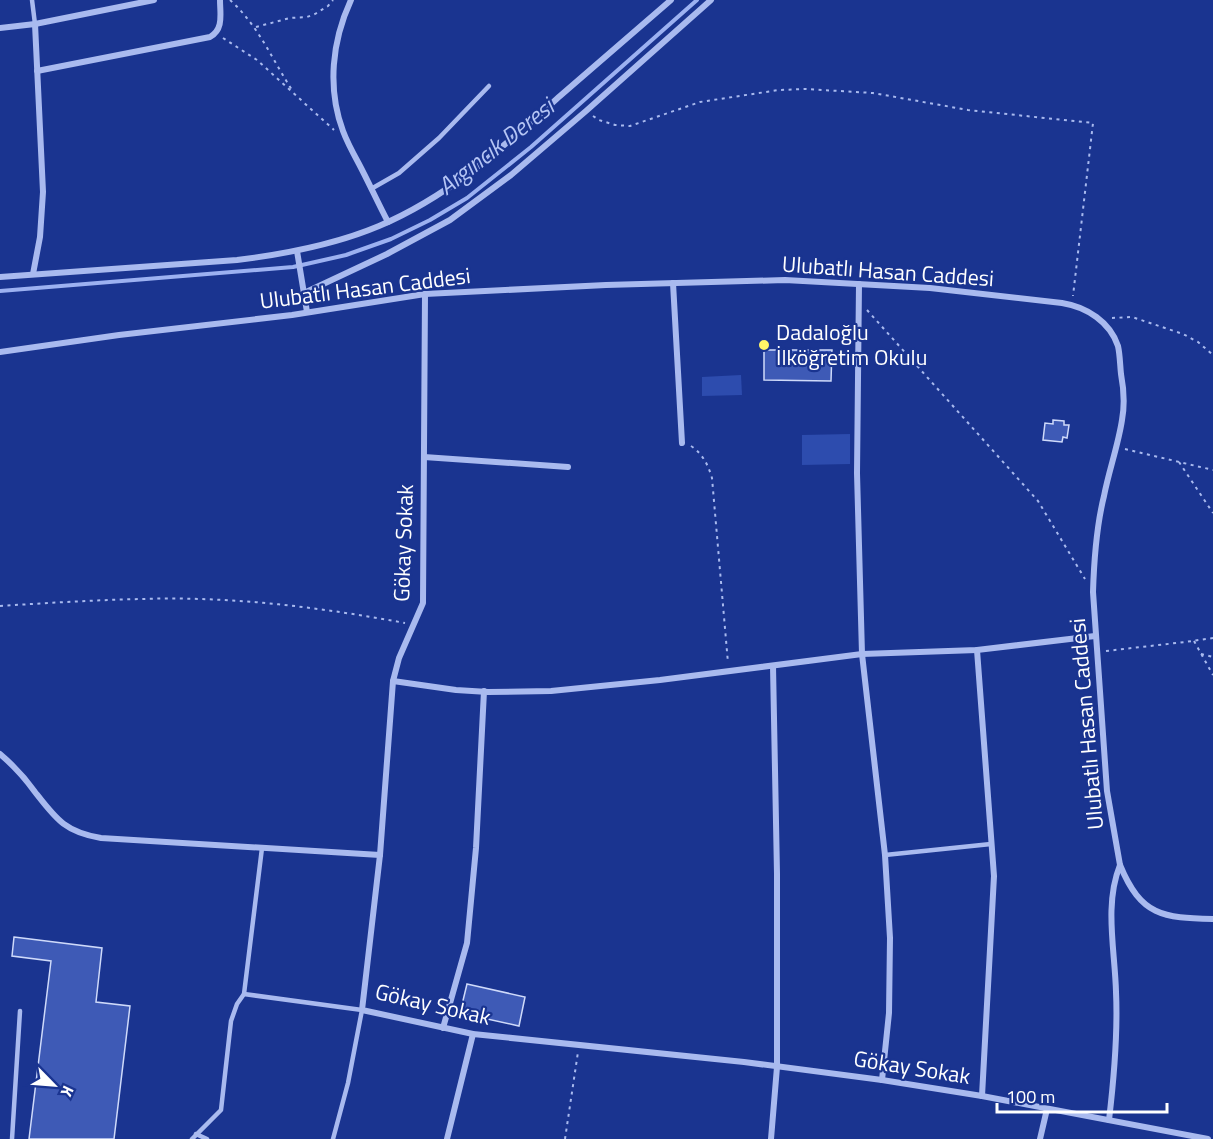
<svg xmlns="http://www.w3.org/2000/svg" width="1213" height="1139" font-family="'Titillium Web',sans-serif">
<rect width="100%" height="100%" fill="#1a3490"/>
<!-- green -->
<g fill="#2d4cae">
<path d="M741,375L742,395L702,396V377Z"/>
<path d="M850,434V464L802,465V435Z"/>
</g>
<g fill="none" stroke-linecap="round" stroke-linejoin="round">
<!-- stream -->
<path stroke="#9cb1f1" stroke-width="4" d="M0,291L293,267L346,255L391,239L430,220L467,198L531,147L697,0"/>
</g>
<!-- building -->
<g fill="#3e5ab6" stroke="#cfdafa" stroke-width="1.5">
<path d="M764,350H832L831,381L764,380Z"/>
<path d="M1053,420L1064,421V425H1069L1067,438L1063,437L1062,442L1043,440L1045,423L1053,424Z"/>
<path d="M14,937L102,948L96,1002L130,1006L114,1139H29L51,961L12,956Z"/>
<path d="M467,984L525,997L519,1026L460,1013Z"/>
</g>
<g fill="none" stroke-linecap="round" stroke-linejoin="round">
<!-- path -->
<g stroke="#a9baef" stroke-width="2" stroke-dasharray="3 4.5" stroke-linecap="butt">
<path d="M230,0C258,25 272,59 292,90"/>
<path d="M256,27L290,18L307,17L315,14L328,6L333,0"/>
<path d="M223,38L257,60L334,130"/>
<path d="M593,116L599,120L615,125L630,126L700,102L779,90L805,89L873,93L968,110L1093,123L1073,296"/>
<path d="M867,310L1038,501L1085,579"/>
<path d="M1112,318L1132,317L1183,334L1198,342L1213,355"/>
<path d="M691,446C703,454 708,465 712,478L728,663"/>
<path d="M1125,449L1213,470"/>
<path d="M1179,462L1213,513"/>
<path d="M0,606C47,603 94,600 142,599C230,596 319,607 405,623"/>
<path d="M1194,641L1213,675"/>
<path d="M1106,651L1185,642L1213,638"/>
<path d="M1201,654L1213,657"/>
<path d="M565,1139L578,1052"/>
</g>
<!-- lane -->
<g stroke="#a9baef" stroke-width="4.5">
<path d="M32,0L35,24"/>
<path d="M371,189L399,173L439,138L489,86"/>
<path d="M885,855L991,844"/>
<path d="M244,994L362,1010L348,1083L333,1139"/>
<path d="M196,1134L207,1139"/>
<path d="M12,1139L20,1011"/>
<path d="M192,1139L221,1110L231,1021L237,1004L244,994L262,848"/>
</g>
<!-- street -->
<g stroke="#a9baef" stroke-width="6">
<path d="M351,0C332,41 327,88 343,131C347,142 353,153 359,164C369,183 378,203 388,222"/>
<path d="M0,28L35,24"/>
<path d="M37,71L210,37C224,29 220,14 220,0"/>
<path d="M297,251L307,312"/>
<path d="M33,274L40,237L43,192L35,24L154,0"/>
<path d="M0,277L237,260C286,254 334,245 379,226C450,196 504,146 560,96C597,64 634,32 671,0"/>
<path d="M673,283L682,443"/>
<path d="M859,284L857,473L862,654L885,855L890,938L889,1013L882,1080"/>
<path d="M304,293L387,254L450,220L511,175L586,111L711,0"/>
<path d="M425,294L423,603L399,658L393,681L380,855L362,1010L473,1034L744,1062L882,1080L982,1096L1208,1139"/>
<path d="M0,352L119,335L292,315L425,294L606,285L785,280L930,288L1062,303C1087,307 1110,322 1118,346C1120,355 1120,365 1121,374C1124,390 1125,404 1122,420C1118,446 1109,470 1104,496C1096,528 1094,560 1093,592L1107,791L1120,865C1141,916 1163,918 1213,919"/>
<path d="M424,457L568,467"/>
<path d="M977,650L994,876L982,1096"/>
<path d="M393,681L456,690L488,692L551,691L660,680L862,654L977,650L1095,636"/>
<path d="M0,754C13,765 25,778 35,792C56,819 65,832 101,838L380,855"/>
<path d="M443,1028L467,943L476,848L484,691"/>
<path d="M1109,1120C1114,1078 1118,1035 1116,992C1115,950 1104,905 1120,865"/>
<path d="M447,1139L473,1034"/>
<path d="M771,1139L777,1067V874L773,666"/>
<path d="M1040,1139L1047,1109"/>
</g>
</g>
<!-- markers -->
<circle fill="#fff467" stroke="#1a3490" stroke-width="2" cx="764" cy="345" r="6"/>
<g text-anchor="middle" stroke-width="4.5" stroke-linejoin="round" paint-order="stroke">
<!-- street labels -->
<g font-size="22" fill="#fff" stroke="#1a3490">
<text transform="translate(888 271) rotate(4)" y="8">Ulubatlı Hasan Caddesi</text>
<text transform="translate(365 288) rotate(-7)" y="8">Ulubatlı Hasan Caddesi</text>
<text transform="translate(403 543) rotate(-88)" y="8">Gökay Sokak</text>
<text transform="translate(1086 724) rotate(-95)" y="8">Ulubatlı Hasan Caddesi</text>
<text transform="translate(433 1004) rotate(13)" y="8">Gökay Sokak</text>
<text transform="translate(912 1067) rotate(9)" y="8">Gökay Sokak</text>
</g>
<!-- poi labels -->
<g font-size="22" fill="#fff" stroke="#1a3490" text-anchor="start">
<text x="776" y="340">Dadaloğlu<tspan x="776" dy="25">İlköğretim Okulu</tspan></text>
</g>
<!-- water labels -->
<g font-size="24" font-style="italic" fill="#b5c5f5" stroke="#1a3490">
<text transform="translate(496 147) rotate(-38)" y="8">Argıncık Deresi</text>
</g>
</g>
<!-- north arrow -->
<g transform="translate(54 1085) rotate(115)" stroke="#1a3490" stroke-width="4.5" paint-order="stroke">
<path d="M0-4.5L10 22L0 15L-10 22Z" fill="#ffffff"/>
<text y="-9" font-size="16" font-weight="bold" text-anchor="middle" fill="#ffffff">K</text>
</g>
<!-- scale -->
<path d="M997 1103v9h170v-9" fill="none" stroke="#ffffff" stroke-width="3"/>
<text x="1006" y="1103" font-size="18" fill="#ffffff" stroke="#1a3490" stroke-width="4.5" paint-order="stroke">100 m</text>
</svg>
